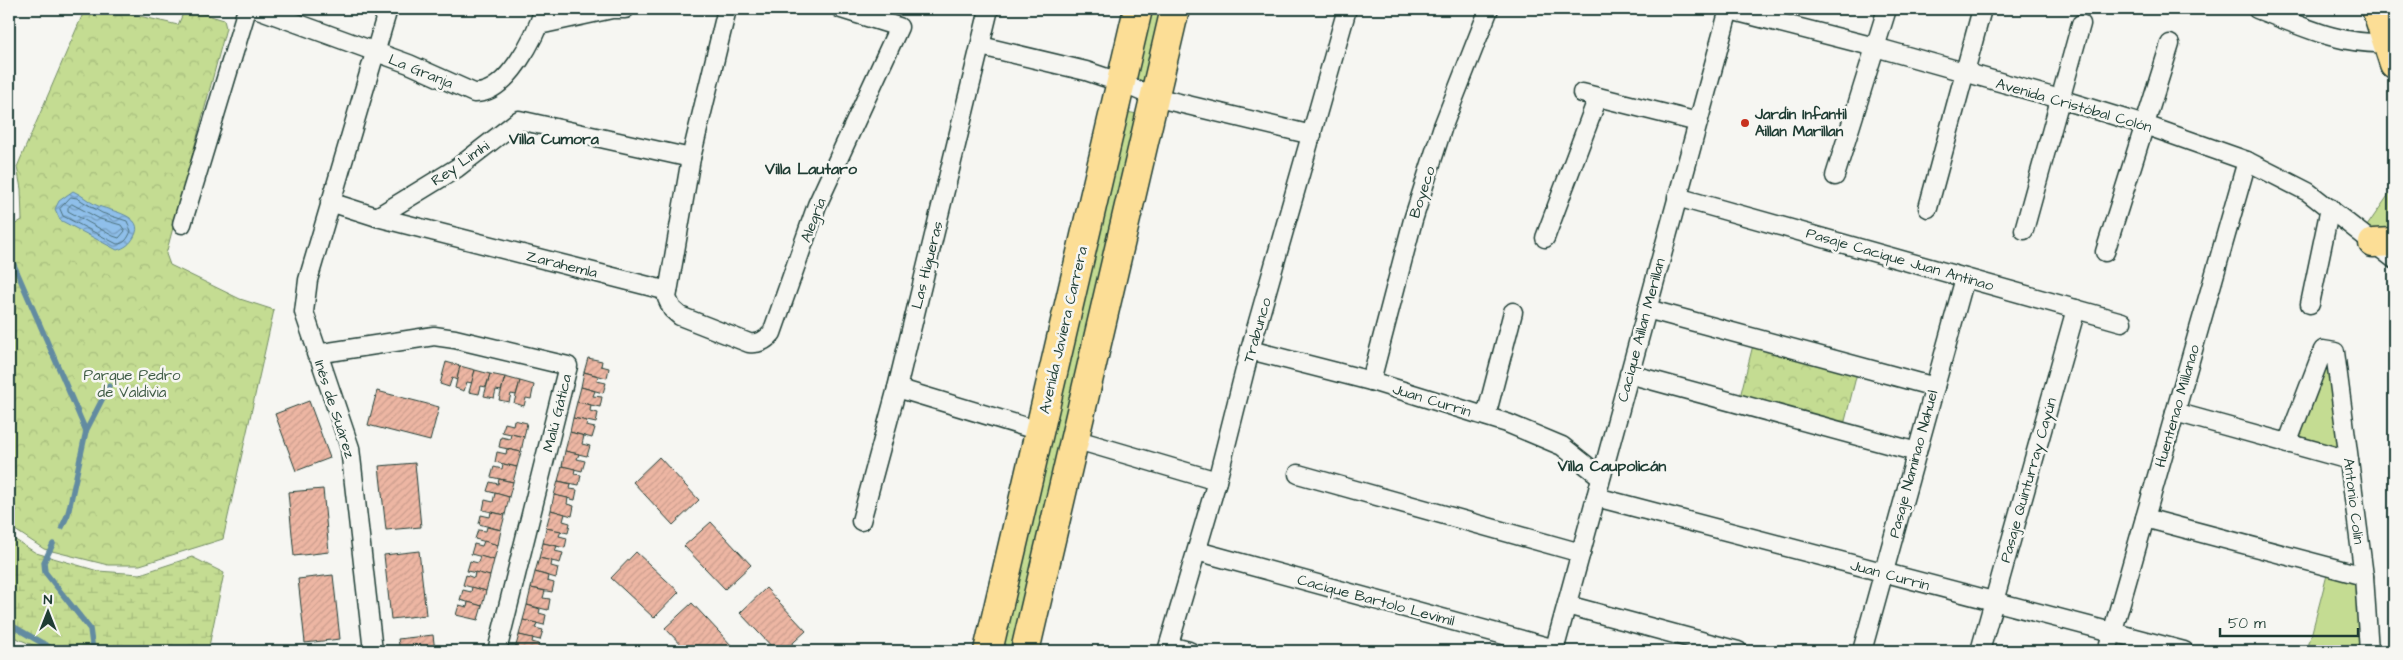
<svg xmlns="http://www.w3.org/2000/svg" width="2403" height="660" font-family="'Architects Daughter',sans-serif">
<defs>
<pattern id="wetland-marsh" width="20" height="14" patternUnits="userSpaceOnUse" patternTransform="scale(1.25)"><rect width="20" height="14" fill="#c4dc92"/><path d="M1 5h8M5 5V1M11 12h8M15 12V8" fill="none" stroke="#a8be7e"/></pattern>
<pattern id="park-crowns" width="20" height="18" patternUnits="userSpaceOnUse" patternTransform="scale(1.25)"><rect width="20" height="18" fill="#c4dc92"/><path d="M2 6a3 3 0 1 1 6 0M12 15a3 3 0 1 1 6 0" fill="none" stroke="#a8be7e"/></pattern>
<pattern id="water-waves" width="16" height="10" patternUnits="userSpaceOnUse" patternTransform="scale(1.25)"><rect width="16" height="10" fill="#8fbfea"/><path d="M0 5q4-4 8 0t8 0" fill="none" stroke="#749cbe"/></pattern>
<pattern id="building-hatch" width="6" height="6" patternUnits="userSpaceOnUse" patternTransform="scale(1.25)"><rect width="6" height="6" fill="#edb6a3"/><path d="M-1 1l2-2M0 6l6-6M5 7l2-2" fill="none" stroke="#cb9d8d"/></pattern>
</defs>
<rect width="100%" height="100%" fill="#f6f6f2"/>
<filter id="ink" filterUnits="userSpaceOnUse"><feTurbulence type="fractalNoise" baseFrequency=".02" numOctaves="2"/><feDisplacementMap in="SourceGraphic" scale="10" xChannelSelector="R" yChannelSelector="G"/><feConvolveMatrix kernelMatrix="1 2 1 2 8 2 1 2 1" color-interpolation-filters="sRGB"/></filter>
<g filter="url(#ink)">
<!-- grass -->
<g fill="#c4dc92" stroke="#728c63">
<path d="M1145,9H1163L1146,82L1129,77Z"/>
<path d="M1122,111L1142,115L1015,651H997Z"/>
<path d="M2394,187V232L2378,235L2367,226Z"/>
<path d="M2327,357L2340,452L2297,441Z"/>
<path d="M2327,575L2358,583L2362,651H2307Z"/>
</g>
<!-- wetland -->
<path fill="url(#wetland-marsh)" stroke="#728c63" d="M9,536L36,553L98,571L140,574L192,557L224,573L208,651H47L9,635Z"/>
<!-- park -->
<g fill="url(#park-crowns)" stroke="#728c63">
<path d="M85,9H109L178,25L185,9H188L224,20L226,28L166,254L170,265L240,299L274,310L223,539L140,565H108L44,549L9,526V228L22,220L21,189L17,167Z"/>
<path d="M1753,345L1857,373L1844,425L1740,397Z"/>
</g>
<!-- water -->
<path fill="url(#water-waves)" stroke="#628ba1" d="M73,191C82,195 88,201 96,205C109,211 147,215 134,237C130,244 125,248 117,250L60,220L55,209L59,201Z"/>
<g fill="none" stroke-linecap="round" stroke-linejoin="round">
<!-- shore -->
<g stroke="#4c717d" stroke-width="1">
<path d="M71,197L77,198L102,213L127,221L131,231C128,238 125,244 117,244L63,216L60,209Z"/>
<path d="M72,204L100,219L121,225L125,231L119,238L113,236L68,211V208Z"/>
</g>
<!-- stream -->
<g stroke="#628ba1" stroke-width="5.5">
<path d="M14,265L86,431"/>
<path d="M62,527L68,514L86,431L109,386"/>
<path d="M53,544L44,562L45,572L90,629L93,651"/>
<path d="M9,624L56,651"/>
</g>
</g>
<!-- building -->
<g fill="url(#building-hatch)" stroke="#1f3d34">
<path d="M588,358L602,361L601,366L609,368L607,378L584,372Z"/>
<path d="M446,362L460,366L457,380L452,378L449,387L440,384Z"/>
<path d="M460,366L475,370L472,383L467,382L464,391L455,388Z"/>
<path d="M475,370L490,374L486,387L481,386L479,394L469,392Z"/>
<path d="M584,372L598,376L597,381L606,383L603,393L581,387Z"/>
<path d="M490,374L505,377L501,391L496,390L494,398L484,396Z"/>
<path d="M505,377L520,381L516,395L511,394L509,402L499,400Z"/>
<path d="M520,381L534,385L531,399L526,398L524,406L514,403Z"/>
<path d="M581,387L595,391L593,396L602,397L600,407L577,402Z"/>
<path d="M377,391L439,407L430,441L368,425Z"/>
<path d="M309,401L330,458L296,471L275,414Z"/>
<path d="M577,402L591,405L590,411L598,413L596,423L573,418Z"/>
<path d="M573,418L587,421L586,426L595,428L592,438L570,432Z"/>
<path d="M514,420L527,423L524,437L502,432L505,423L513,425Z"/>
<path d="M570,432L584,436L582,444L590,446L587,456L565,451Z"/>
<path d="M511,434L524,437L521,452L499,447L501,437L510,439Z"/>
<path d="M507,449L521,452L517,467L495,462L497,452L506,454Z"/>
<path d="M565,451L579,454L577,459L585,461L582,471L562,466Z"/>
<path d="M659,457L699,500L673,525L633,482Z"/>
<path d="M415,463L421,527L386,530L379,466Z"/>
<path d="M503,464L517,467L513,482L491,477L494,467L502,469Z"/>
<path d="M562,466L575,469L574,474L581,475L579,485L558,481Z"/>
<path d="M499,479L513,482L509,497L487,491L490,482L498,484Z"/>
<path d="M558,481L571,484L570,489L577,490L575,500L554,495Z"/>
<path d="M323,489L329,552L294,556L288,492Z"/>
<path d="M495,493L509,497L505,515L483,510L485,500L493,502Z"/>
<path d="M554,495L568,498L567,504L574,506L572,516L551,510Z"/>
<path d="M551,510L565,514L563,521L570,523L568,533L546,528Z"/>
<path d="M491,512L505,515L501,530L479,524L481,515L490,517Z"/>
<path d="M711,522L751,565L725,589L684,546Z"/>
<path d="M487,527L501,530L498,545L475,539L478,530L486,531Z"/>
<path d="M546,528L561,531L559,536L567,538L565,548L543,543Z"/>
<path d="M484,541L498,545L494,560L471,554L474,544L482,546Z"/>
<path d="M543,543L557,546L555,551L563,553L560,563L539,558Z"/>
<path d="M419,551L426,615L391,619L384,555Z"/>
<path d="M636,552L679,592L654,618L611,578Z"/>
<path d="M480,556L494,560L490,576L467,571L470,561L478,563Z"/>
<path d="M539,558L552,561L551,566L558,568L556,578L535,572Z"/>
<path d="M475,572L490,576L486,591L463,585L466,575L474,578Z"/>
<path d="M535,572L548,576L547,581L554,583L552,592L531,588Z"/>
<path d="M333,575L340,639L305,643L298,579Z"/>
<path d="M472,587L486,591L482,606L460,600L463,590L471,592Z"/>
<path d="M531,588L545,591L543,598L550,599L548,610L527,605Z"/>
<path d="M766,588L806,631L784,651H776L740,613Z"/>
<path d="M468,602L482,606L478,620L456,615L459,605L467,607Z"/>
<path d="M692,603L732,646L726,651H687L665,628Z"/>
<path d="M527,605L540,609L539,613L546,615L544,625L523,620Z"/>
<path d="M523,620L537,623L535,628L543,630L540,640L519,635Z"/>
<path d="M433,635L435,651H400L398,639Z"/>
<path d="M519,635L533,638L532,642L539,644L537,651L515,649Z"/>
</g>
<g fill="none" stroke-linecap="round" stroke-linejoin="round">
<!-- street casing -->
<g stroke="#1f3d34" stroke-width="21">
<g id="street">
<path d="M258,9L409,64L474,93C507,95 536,35 544,9"/>
<path d="M727,9L691,158L667,298L672,309L680,316L749,343C759,344 765,341 772,333L817,205L899,27L841,9"/>
<path d="M1726,9L1875,47L2060,99L2145,125L2247,161L2308,192L2394,259"/>
<path d="M2257,9C2302,26 2338,45 2387,43"/>
<path d="M539,25L612,9H625"/>
<path d="M981,46L1086,71L1122,83L1154,97L1312,135"/>
<path d="M1582,93L1698,122"/>
<path d="M1835,176L1887,9"/>
<path d="M1677,197L2122,322"/>
<path d="M330,202L377,217L668,291"/>
<path d="M1928,208L1982,9"/>
<path d="M377,217L457,168L519,120L691,158"/>
<path d="M182,224L247,9"/>
<path d="M2024,230L2081,24"/>
<path d="M1545,238L1598,97"/>
<path d="M2105,252L2170,44"/>
<path d="M2310,304L2330,208"/>
<path d="M1647,309L1935,387"/>
<path d="M1250,350L1371,381L1507,423L1562,446L1601,477"/>
<path d="M316,354L434,336L455,339L568,366L497,651"/>
<path d="M1629,374L1917,452"/>
<path d="M1371,381L1413,220L1443,126L1489,9"/>
<path d="M897,388L1039,431"/>
<path d="M2175,412L2349,460"/>
<path d="M1486,416L1513,312"/>
<path d="M1074,439L1217,481"/>
<path d="M2287,444L2323,350L2335,352L2364,576L2369,651"/>
<path d="M1298,474L1581,553"/>
<path d="M1596,497L2184,651"/>
<path d="M2145,518L2364,576"/>
<path d="M861,521L897,388L989,9"/>
<path d="M1197,551L1555,649"/>
<path d="M1567,605L1738,651"/>
<path d="M1169,646L1189,651"/>
<path d="M373,651L350,448L304,312L308,280L388,9"/>
<path d="M1167,651L1217,481L1250,350L1347,9"/>
<path d="M1554,651L1729,9"/>
<path d="M1862,651L1965,278"/>
<path d="M1980,651L2076,309"/>
<path d="M2107,651L2247,161"/>
</g>
</g>
<!-- primary casing -->
<g stroke="#1f3d34" stroke-width="31">
<g id="primary">
<path d="M2376,9L2394,64"/>
<path d="M2373,243L2394,242"/>
<path d="M988,651L1138,9"/>
<path d="M1025,651L1175,9"/>
</g>
</g>
<!-- street -->
<use href="#street" stroke="#f6f6f2" stroke-width="18"/>
<!-- primary -->
<use href="#primary" stroke="#fcde96" stroke-width="28"/>
</g>
</g>
<!-- markers -->
<circle fill="#c8321e" stroke="#f6f6f2" stroke-width="2" cx="1745" cy="123" r="5"/>
<g text-anchor="middle" stroke-width="5" stroke-linejoin="round" paint-order="stroke">
<!-- street labels -->
<g font-size="15" fill="#1f3d34" stroke="#f6f6f2">
<text transform="translate(421 71) rotate(22)" y="5">La Granja</text>
<text transform="translate(2074 105) rotate(16)" y="5">Avenida Cristóbal Colón</text>
<text transform="translate(460 163) rotate(-35)" y="5">Rey Limhi</text>
<text transform="translate(1422 192) rotate(-72)" y="5">Boyeco</text>
<text transform="translate(813 220) rotate(-69)" y="5">Alegría</text>
<text transform="translate(1900 259) rotate(16)" y="5">Pasaje Cacique Juan Antinao</text>
<text transform="translate(562 264) rotate(14)" y="5">Zarahemla</text>
<text transform="translate(927 265) rotate(-76)" y="5">Las Higueras</text>
<text transform="translate(1063 330) rotate(-77)" y="5">Avenida Javiera Carrera</text>
<text transform="translate(1257 330) rotate(-74)" y="5">Trabunco</text>
<text transform="translate(1641 330) rotate(-75)" y="5">Cacique Aillan Merillan</text>
<text transform="translate(1432 400) rotate(17)" y="5">Juan Currin</text>
<text transform="translate(2177 406) rotate(-74)" y="5">Huentenao Millanao</text>
<text transform="translate(335 409) rotate(72)" y="5">Inés de Suárez</text>
<text transform="translate(557 413) rotate(-76)" y="5">Malú Gática</text>
<text transform="translate(1913 464) rotate(-75)" y="5">Pasaje Naminao Nahuel</text>
<text transform="translate(2028 480) rotate(-74)" y="5">Pasaje Quinturray Cayún</text>
<text transform="translate(2354 501) rotate(83)" y="5">Antonio Colin</text>
<text transform="translate(1890 575) rotate(15)" y="5">Juan Currin</text>
<text transform="translate(1376 600) rotate(15)" y="5">Cacique Bartolo Levimil</text>
</g>
<!-- poi labels -->
<g font-size="15" font-weight="bold" fill="#1f3d34" stroke="#f6f6f2" text-anchor="start">
<text x="1755" y="119">Jardin Infantil<tspan x="1755" dy="17">Aillan Marillan</tspan></text>
</g>
<!-- park labels -->
<g font-size="15" fill="#405d47" stroke="#f6f6f2">
<text x="132" y="380">Parque Pedro<tspan x="132" dy="17">de Valdivia</tspan></text>
</g>
<!-- neighbourhood labels -->
<g font-size="16" font-weight="bold" fill="#1f3d34" stroke="#f6f6f2">
<text x="554" y="144">Villa Cumora</text>
<text x="811" y="174">Villa Lautaro</text>
<text x="1612" y="471">Villa Caupolicán</text>
</g>
</g>
<!-- margin -->
<rect width="2403" height="660" fill="none" stroke="#f6f6f2" stroke-width="30"/>
<rect x="15" y="15" width="2373" height="630" fill="none" stroke="#1f3d34" stroke-width="2" filter="url(#ink)"/>
<!-- north arrow -->
<g transform="translate(48 612)" stroke="#f6f6f2" stroke-width="4" paint-order="stroke">
<path d="M0-4L9 19L0 12L-9 19Z" fill="#1f3d34"/>
<text y="-8" font-size="14" font-weight="bold" text-anchor="middle" fill="#1f3d34">N</text>
</g>
<!-- scale -->
<path d="M2220 628v8h138v-8" fill="none" stroke="#1f3d34" stroke-width="2.5"/>
<text x="2228" y="628" font-size="15" fill="#1f3d34" stroke="#f6f6f2" stroke-width="4" paint-order="stroke">50 m</text>
</svg>
